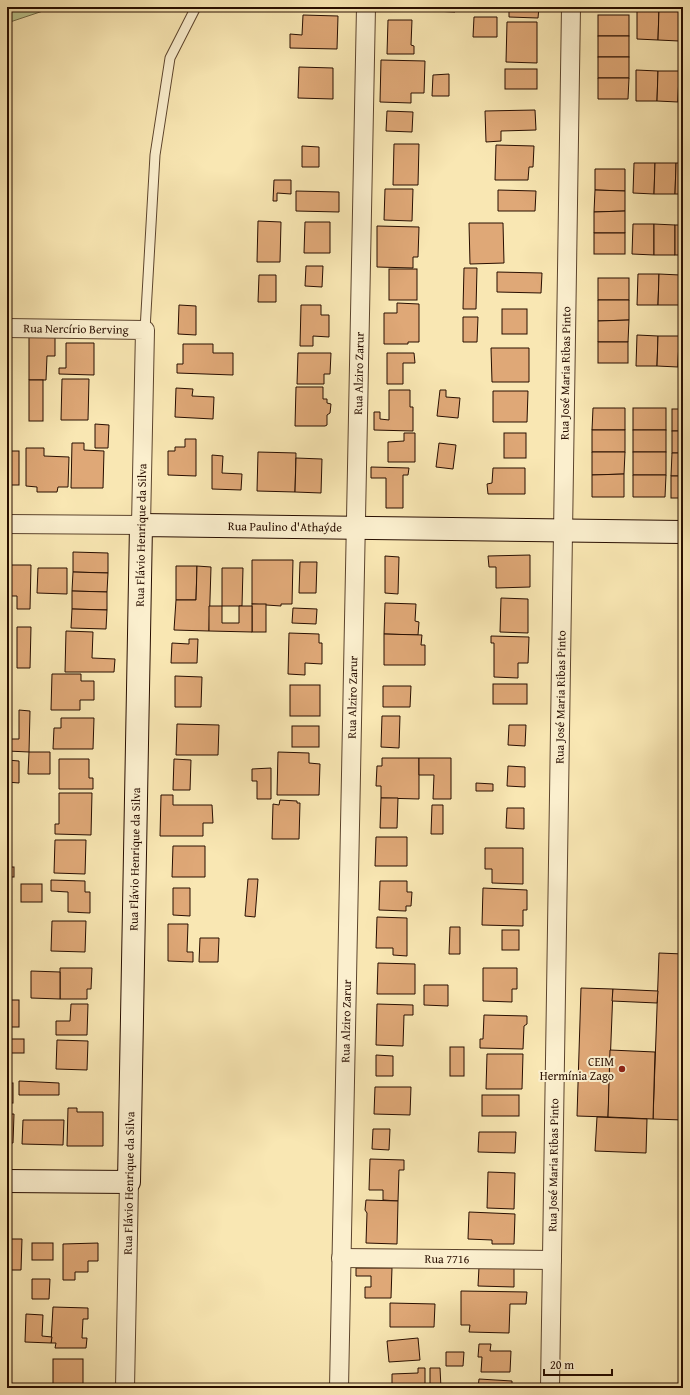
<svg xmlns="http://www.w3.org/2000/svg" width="690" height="1395" font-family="'Gentium Book Plus',serif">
<rect width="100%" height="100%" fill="#f9e7b3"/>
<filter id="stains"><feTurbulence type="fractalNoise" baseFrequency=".005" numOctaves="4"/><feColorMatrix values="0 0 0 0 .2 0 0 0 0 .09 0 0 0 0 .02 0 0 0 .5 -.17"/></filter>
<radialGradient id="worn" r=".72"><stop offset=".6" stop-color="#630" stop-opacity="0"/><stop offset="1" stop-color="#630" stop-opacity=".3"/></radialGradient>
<!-- green -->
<path fill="#bcc68e" stroke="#726a47" d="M7,7H55L7,23Z"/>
<!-- building -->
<g fill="#dfa877" stroke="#280e00">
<path d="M396,7H411V9H395Z"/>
<path d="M433,7H455V12L433,11Z"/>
<path d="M509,7H539L538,18L509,17Z"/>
<path d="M637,9H659L658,40L637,39Z"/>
<path d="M659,9L679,10V41L658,40Z"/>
<rect x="679" y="10" width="4" height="31"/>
<path d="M303,15L338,16L337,49L290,48V34L302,35Z"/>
<rect x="598" y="15" width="31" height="21"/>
<path d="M474,17H497V37H473Z"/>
<path d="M388,20H412L411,45L414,46V54H387Z"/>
<path d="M507,22H537V63L506,62Z"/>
<rect x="598" y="36" width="31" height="21"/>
<rect x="598" y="57" width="31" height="21"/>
<path d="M381,60L425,61L424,93H411V103L380,102Z"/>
<path d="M299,67L333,68V99L298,98Z"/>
<rect x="505" y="69" width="32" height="20"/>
<path d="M636,70L658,71L657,101H636Z"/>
<path d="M658,71H679L678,102L657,101Z"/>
<path d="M679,71H683V102H678Z"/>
<path d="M449,74V96H432L433,75Z"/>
<path d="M598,78H629L628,99H598Z"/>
<path d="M535,110L536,130L501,131V141L486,142L485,111Z"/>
<path d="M387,111L413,112L412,132L386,131Z"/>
<path d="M394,144H419L418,185H393Z"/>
<path d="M496,145L534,146L533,167H529L528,180H495Z"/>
<path d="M302,146L319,147V167H302Z"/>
<path d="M634,163H655L654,194L633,193Z"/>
<path d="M655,163H676L675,194H654Z"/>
<path d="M676,163H683V194H675Z"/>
<path d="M595,169H625V191L595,190Z"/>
<path d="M274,180H291V194L277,193V201H273Z"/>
<path d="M385,189H413L412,221L384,220Z"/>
<path d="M498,190L536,191L535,211H498Z"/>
<path d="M595,190L625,191V211L594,212Z"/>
<path d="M296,191L339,192V212L296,211Z"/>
<path d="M625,211V233H594V212Z"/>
<path d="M258,221L281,222L280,262H257Z"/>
<path d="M305,222H330V253H304Z"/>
<path d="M469,223H503L504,263L470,264Z"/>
<path d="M633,224H654V255L632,254Z"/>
<path d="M654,224L675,225V255H654Z"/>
<rect x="675" y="225" width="8" height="30"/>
<path d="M377,226L419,227L418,257H413V268L377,267Z"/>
<rect x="594" y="233" width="31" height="21"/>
<path d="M306,266H323L322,287L305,286Z"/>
<path d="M464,268H477L476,309H463Z"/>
<rect x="389" y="269" width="28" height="31"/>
<path d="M497,272L542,273L541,293L497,292Z"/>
<path d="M638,274H659L658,305H637Z"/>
<path d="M659,274L680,275L679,305H658Z"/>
<path d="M259,275H276V302H258Z"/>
<path d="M680,275H683V306L679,305Z"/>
<rect x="598" y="278" width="31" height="22"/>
<path d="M598,300H629V320L598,321Z"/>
<path d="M397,303L419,304V342H408V344H384V313H397Z"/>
<path d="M179,305L196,306V335L178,334Z"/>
<path d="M301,305H321V315H329V337L313,336V346H300Z"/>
<rect x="502" y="309" width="25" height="25"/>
<path d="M463,317H478L477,342H463Z"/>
<path d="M629,320L628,342H598V321Z"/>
<path d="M29,335H55V356H47L46,380H29Z"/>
<path d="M637,335L658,336L657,366H636Z"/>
<path d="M658,336H679L678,367L657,366Z"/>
<path d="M679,336H683V367H678Z"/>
<rect x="598" y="342" width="30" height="21"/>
<path d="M66,343H94V375L59,374V368H66Z"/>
<path d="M183,344H213V353H233V375L177,373V364H183Z"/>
<path d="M491,348H529V382H492Z"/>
<path d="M298,353H331L330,374H324V384H297Z"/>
<path d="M387,353H414L415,363H403V384H387Z"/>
<path d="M62,379H89L88,420H61Z"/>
<rect x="29" y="380" width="14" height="41"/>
<path d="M296,387H323V399H327V403L331,404L330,413L327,415V425L325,426H295Z"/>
<path d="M176,388L193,389L192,396L214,397L213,419L175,417Z"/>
<path d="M389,390H410V407H413V431L374,430V412H380V419L389,420Z"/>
<path d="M440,390H446V397L460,398L458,418L437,416Z"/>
<path d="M493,391H528L527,422H493Z"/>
<path d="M593,408H625V430H592Z"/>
<rect x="633" y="408" width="33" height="22"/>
<rect x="672" y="409" width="11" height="22"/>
<path d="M95,424L109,425L108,448H95Z"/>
<rect x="592" y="430" width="33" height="22"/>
<rect x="633" y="430" width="33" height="22"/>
<rect x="672" y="431" width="11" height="22"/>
<path d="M404,433H415V462H388V442L404,441Z"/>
<rect x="504" y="433" width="22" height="25"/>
<path d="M185,439H196V476L168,475V451H175V447H185Z"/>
<path d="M72,443H84V450L104,451L103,488H71Z"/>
<path d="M439,443L456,445L453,469L436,467Z"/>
<path d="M26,448H44V456L69,457L68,487H58L57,492H37V487L26,486Z"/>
<rect x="7" y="451" width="12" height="34"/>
<path d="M258,452L296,453L295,492L257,491Z"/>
<path d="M592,452H625L624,474L592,475Z"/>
<rect x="633" y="452" width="33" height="23"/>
<path d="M672,453H683V476H671Z"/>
<path d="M212,455L223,456L222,473L242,474L241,490L212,489Z"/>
<path d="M296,458L322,459L321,493L295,492Z"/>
<path d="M371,467L409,468L408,475H403V508H386V478H371Z"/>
<path d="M493,468H525V494H488L487,484L492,483Z"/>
<path d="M624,474V497H592V475Z"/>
<path d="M633,475H666L665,497H633Z"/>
<rect x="671" y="476" width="12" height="22"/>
<path d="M73,552L108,553V573L73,572Z"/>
<path d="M530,555V587L496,588V567H489L488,556Z"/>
<path d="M385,556L399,557L398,594L385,593Z"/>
<path d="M252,560H293L292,604H281V606L252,604Z"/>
<path d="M300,562H317L316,593H299Z"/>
<path d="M7,565H31L30,609H17V596H7Z"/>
<path d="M176,566H197L196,600H176Z"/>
<path d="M197,566L211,567L209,631L174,630L176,600H196Z"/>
<path d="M38,568H67V594L37,593Z"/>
<path d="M222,568H243L242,606H222Z"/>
<path d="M73,572L108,573L107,592L72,591Z"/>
<path d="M72,591L107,592V610L72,609Z"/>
<path d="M501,598L528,599V633L500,632Z"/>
<path d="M385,603L416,604L415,621L419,622L418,635L384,634Z"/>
<rect x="252" y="604" width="14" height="28"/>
<path d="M209,606H222V623H239V606H252V632L209,631Z"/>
<path d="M293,608L317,609L316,624L292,623Z"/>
<path d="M72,609L107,610L106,629L71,628Z"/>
<path d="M17,627H31L30,668H17Z"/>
<path d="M66,631L93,632L92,658L115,659L114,672H65Z"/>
<path d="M289,633L319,634V643H322V664L305,663V675L288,674Z"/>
<path d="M384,634L422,635L421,645H425V665H384Z"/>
<path d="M491,636L529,637L528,663H518V678L494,677V643H491Z"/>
<path d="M189,639H198L197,663H171L172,643L189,644Z"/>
<path d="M52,674H81V681H94V700H80V710H51Z"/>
<path d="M175,676L202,677L201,707H175Z"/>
<rect x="493" y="684" width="34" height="20"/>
<rect x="290" y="685" width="30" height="31"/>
<path d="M383,686H411L410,707H383Z"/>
<path d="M19,710L30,711L29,752L7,751V739H19Z"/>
<path d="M382,716H400L399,748L381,747Z"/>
<path d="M61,718H94L93,749H53L54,728H61Z"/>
<path d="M177,724L219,725L218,755H176Z"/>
<path d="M509,725H526L525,746L508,745Z"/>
<rect x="292" y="726" width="27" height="21"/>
<path d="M29,752H50V774H28Z"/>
<path d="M278,752L309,753V763L320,764L319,795H277Z"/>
<path d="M382,758H419V799L381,798V786H376L377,766H382Z"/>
<path d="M419,758H451V799H433L434,775H419Z"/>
<path d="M59,759H89V778H93V789H59Z"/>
<path d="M174,759L191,760L190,790H173Z"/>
<path d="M7,760L19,761V783L7,782Z"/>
<path d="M508,766L525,767V787L507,786Z"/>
<path d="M271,768V799H257V781H252V769Z"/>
<path d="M476,783L493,784V791H476Z"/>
<path d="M59,793H92L91,835L55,834V824H59Z"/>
<path d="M161,795H173V805H212L213,823H203V836H160Z"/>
<path d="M381,798H398L397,828H380Z"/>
<path d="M280,800L297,801V803H300L299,839H272L273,804L279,805Z"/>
<path d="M432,805H443V834H431Z"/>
<path d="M507,808H524V829L506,828Z"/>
<path d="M376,837H407V866H375Z"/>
<path d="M55,840H86L85,874L54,873Z"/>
<path d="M173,846H205V877H172Z"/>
<path d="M485,848H523V884L492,883V869H485Z"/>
<rect x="7" y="867" width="7" height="10"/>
<path d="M248,879H258L255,917L245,916Z"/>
<path d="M51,880L85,881V892H90V913L68,912V892L51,891Z"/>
<path d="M380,881H407V892H412L411,906H406V911L379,910Z"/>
<rect x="21" y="884" width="21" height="18"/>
<path d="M173,888H190V916L173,915Z"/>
<path d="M483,888L527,890V910H523V926L482,925Z"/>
<path d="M377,917L407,918V956L393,955V948H376Z"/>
<path d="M52,921H86L85,952L51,951Z"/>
<path d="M168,924H188L187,952H193V962L168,961Z"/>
<path d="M450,927H460V954H449Z"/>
<rect x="502" y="930" width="17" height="20"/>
<path d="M200,938H219L218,962H199Z"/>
<path d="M659,953L683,954V1120L653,1119Z"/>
<path d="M378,963L415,964V994H377Z"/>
<path d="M60,968H92L91,989H87V999H60Z"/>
<path d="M483,968H517V989H512V1002L483,1001Z"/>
<path d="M31,971L60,972V999L31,998Z"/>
<path d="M424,985H448V1006L424,1005Z"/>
<path d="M581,988L613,989L608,1117L577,1116Z"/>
<path d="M613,989L658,991L657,1003L612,1001Z"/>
<rect x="7" y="1000" width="12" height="27"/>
<path d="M71,1004H88L87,1035H56V1021H70Z"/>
<path d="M377,1004L413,1005V1015H404L403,1046L376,1045Z"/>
<path d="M484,1015L527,1016V1024L524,1026L523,1049L480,1048V1039H483Z"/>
<rect x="7" y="1039" width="17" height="14"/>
<path d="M57,1040L88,1041L87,1070L56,1069Z"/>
<rect x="450" y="1047" width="14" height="29"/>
<path d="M610,1050L655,1052L653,1119L608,1117Z"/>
<path d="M487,1054H523L522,1089H486Z"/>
<path d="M376,1055L393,1056V1076H376Z"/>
<path d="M19,1081L59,1083V1095H19Z"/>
<rect x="7" y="1083" width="6" height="20"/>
<path d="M375,1087H411L410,1115L374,1114Z"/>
<rect x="482" y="1095" width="37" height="21"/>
<path d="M68,1108H77V1112H103V1146H67Z"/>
<path d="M7,1114H14L13,1143H7Z"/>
<path d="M597,1117L647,1119L646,1153L595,1151Z"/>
<path d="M23,1120H64L63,1145L22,1144Z"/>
<path d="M373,1129H390L389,1150L372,1149Z"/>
<path d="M479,1132H516L515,1153L478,1152Z"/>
<path d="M370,1159L404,1160V1170H399L398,1201L383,1200V1190H369Z"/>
<path d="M488,1172L515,1173L514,1209L487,1208Z"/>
<path d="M366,1200L398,1201L397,1244L366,1243L367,1213L365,1210Z"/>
<path d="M469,1212L515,1214L514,1244H492V1240L468,1239Z"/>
<path d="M7,1239H22L21,1270H7Z"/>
<rect x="32" y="1243" width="21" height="17"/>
<path d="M98,1243V1261H88V1272H75V1280H63V1244Z"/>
<path d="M479,1267L514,1268V1287L478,1286Z"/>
<path d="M356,1268H392L391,1298H365V1287H371V1276H356Z"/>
<path d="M32,1279H50L49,1299H32Z"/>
<path d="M461,1291L527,1292L526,1304H510L509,1333L469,1332L470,1325H461Z"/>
<path d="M390,1303L435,1304L434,1327H390Z"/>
<path d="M53,1307L88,1308V1319H83L82,1338H87L86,1348H55L56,1343H51Z"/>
<path d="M26,1314L43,1315L42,1336L52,1337L51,1343L25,1342Z"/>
<path d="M418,1338L420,1360L389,1362L387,1341Z"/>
<path d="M479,1344H491L490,1351H511L510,1372H481L482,1357H478Z"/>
<path d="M446,1352H464L463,1366H446Z"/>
<rect x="53" y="1359" width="30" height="29"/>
<path d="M418,1368H425V1388H392V1374L418,1373Z"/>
<path d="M430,1368H440L441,1388H430Z"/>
<path d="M479,1379L512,1381V1388H478Z"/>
</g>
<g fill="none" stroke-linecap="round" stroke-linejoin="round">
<!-- lane casing -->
<g stroke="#5c442d" stroke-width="11">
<path id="lane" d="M145,330L155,155L170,58L196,7"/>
</g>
<!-- street casing -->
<g stroke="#5c442d" stroke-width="20">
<g id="street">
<path id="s1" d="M7,328L145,330L141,525L7,524"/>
<path id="s2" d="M341,1258L552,1260"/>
<path d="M125,1388L129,1182"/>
<path id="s3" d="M339,1388L366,7"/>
<path id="s4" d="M550,1388L571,7"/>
</g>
</g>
<!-- secondary casing -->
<g stroke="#280e00" stroke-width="24">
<g id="secondary">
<path id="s5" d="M7,1181L129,1182L141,525L683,532"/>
</g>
</g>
<!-- lane -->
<use href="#lane" stroke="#fbefce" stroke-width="9"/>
<!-- street -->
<use href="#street" stroke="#fbefce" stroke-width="18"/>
<!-- secondary -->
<use href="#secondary" stroke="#fbefce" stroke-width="22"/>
</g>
<!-- markers -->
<circle fill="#8f2418" stroke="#fbefce" stroke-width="1.5" cx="622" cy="1069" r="4"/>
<g text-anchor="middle" stroke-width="4" stroke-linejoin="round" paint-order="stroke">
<!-- street labels -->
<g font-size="12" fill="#280e00" stroke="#fbefce">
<text dy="4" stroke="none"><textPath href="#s1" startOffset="69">Rua Nercírio Berving</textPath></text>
<text dy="4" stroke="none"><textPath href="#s3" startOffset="1015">Rua Alziro Zarur</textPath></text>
<text dy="4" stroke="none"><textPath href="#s4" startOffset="1015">Rua José Maria Ribas Pinto</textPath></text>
<text dy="4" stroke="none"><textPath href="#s5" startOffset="923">Rua Paulino d'Athaýde</textPath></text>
<text transform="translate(141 535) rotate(-89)" y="4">Rua Flávio Henrique da Silva</text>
<text dy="4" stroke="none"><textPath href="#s3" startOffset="691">Rua Alziro Zarur</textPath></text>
<text dy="4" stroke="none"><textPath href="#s4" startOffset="691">Rua José Maria Ribas Pinto</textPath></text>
<text dy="4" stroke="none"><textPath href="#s5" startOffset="445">Rua Flávio Henrique da Silva</textPath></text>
<text dy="4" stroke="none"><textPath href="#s3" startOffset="367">Rua Alziro Zarur</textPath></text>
<text dy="4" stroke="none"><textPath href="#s4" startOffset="223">Rua José Maria Ribas Pinto</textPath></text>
<text transform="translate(129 1183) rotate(-89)" y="4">Rua Flávio Henrique da Silva</text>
<text dy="4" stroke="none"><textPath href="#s2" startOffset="106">Rua 7716</textPath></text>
</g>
<!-- poi labels -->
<g font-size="12" fill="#280e00" stroke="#fbefce" text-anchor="end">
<text x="614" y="1066">CEIM<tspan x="614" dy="14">Hermínia Zago</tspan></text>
</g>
</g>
<!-- margin -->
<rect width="690" height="1395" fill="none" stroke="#f9e7b3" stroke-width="24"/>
<rect x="8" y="8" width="674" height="1379" fill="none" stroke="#280e00" stroke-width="2"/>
<rect x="12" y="12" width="666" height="1371" fill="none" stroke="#280e00"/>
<!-- scale -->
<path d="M544 1369v6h68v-6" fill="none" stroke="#280e00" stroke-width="2"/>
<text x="550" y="1369" font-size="12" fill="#280e00" stroke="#fbefce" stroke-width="3" paint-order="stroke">20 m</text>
<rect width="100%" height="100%" filter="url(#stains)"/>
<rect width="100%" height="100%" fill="url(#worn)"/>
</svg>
